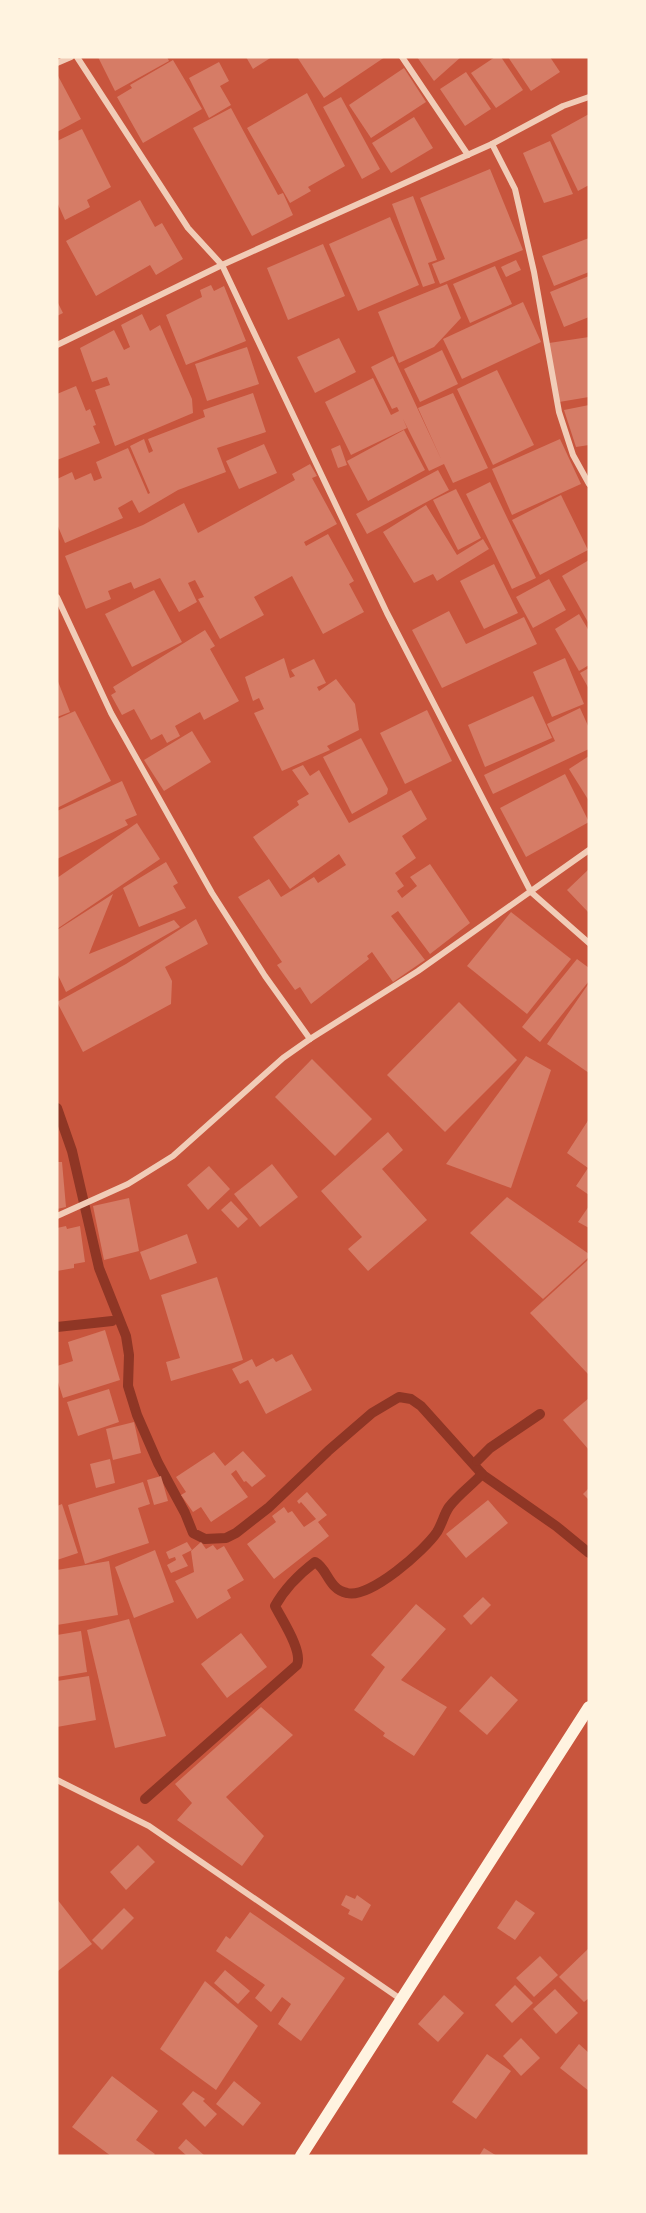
<svg xmlns="http://www.w3.org/2000/svg" width="646" height="2213" font-family="'Archivo Narrow',sans-serif">
<rect width="100%" height="100%" fill="#c8553d"/>
<g fill="none" stroke-linecap="round" stroke-linejoin="round">
<!-- stream -->
<g stroke="#8f3625" stroke-width="10">
<path d="M57,1108L72,1151L99,1268L126,1336L129,1355L128,1386L137,1415L158,1463L185,1513L193,1533L205,1539L226,1538L236,1533L268,1508L328,1451L372,1413L399,1397L411,1399L421,1406L483,1475L556,1526L589,1553"/>
<path d="M57,1327L112,1321"/>
<path d="M477,1461L490,1448L540,1414"/>
<path d="M145,1799L297,1665C303,1651 282,1620 275,1606C285,1588 298,1575 315,1562C328,1569 328,1589 347,1593C370,1599 425,1550 437,1532C442,1524 444,1514 449,1507C458,1495 472,1485 482,1474"/>
</g>
</g>
<!-- building -->
<g fill="#d67c66">
<path d="M98,57H167L169,61L115,91Z"/>
<path d="M246,57H272L253,69Z"/>
<path d="M297,57H385L324,98Z"/>
<path d="M417,57H461L434,81Z"/>
<path d="M495,57H501L523,90L496,108L471,73Z"/>
<path d="M508,57H550L560,72L531,91Z"/>
<path d="M173,60L202,109L143,143L117,97L132,88L130,85Z"/>
<path d="M219,62L229,81L220,86L231,105L209,118L189,78Z"/>
<path d="M404,68L426,102L371,138L349,105Z"/>
<path d="M466,72L491,109L465,126L440,89Z"/>
<path d="M57,74L81,119L57,132Z"/>
<path d="M307,93L345,166L308,187L311,191L290,203L247,128Z"/>
<path d="M341,97L380,169L362,179L323,107Z"/>
<path d="M231,108L278,195L283,193L293,215L252,236L193,128Z"/>
<path d="M589,114V185L578,191L551,135Z"/>
<path d="M414,117L433,148L391,173L372,143Z"/>
<path d="M82,129L111,187L87,200L90,207L65,220L57,202V141Z"/>
<path d="M550,141L573,194L544,203L523,153Z"/>
<path d="M490,169L523,250L440,284L432,264L445,259L420,198Z"/>
<path d="M413,196L437,260L428,263L435,283L423,287L392,204Z"/>
<path d="M140,200L155,227L162,223L183,259L156,275L150,265L96,296L66,241Z"/>
<path d="M390,217L419,285L358,311L329,244Z"/>
<path d="M589,238V272L554,286L542,256Z"/>
<path d="M323,244L345,296L288,320L267,268Z"/>
<path d="M516,260L521,270L506,277L501,267Z"/>
<path d="M495,266L512,304L470,323L453,284Z"/>
<path d="M589,276V317L564,327L550,292Z"/>
<path d="M447,284L461,318L434,347L399,363L378,312Z"/>
<path d="M211,285L214,291L224,286L246,341L186,365L166,315L202,297L200,290Z"/>
<path d="M57,301L63,313L57,316Z"/>
<path d="M523,302L541,342L462,379L443,339Z"/>
<path d="M142,314L150,331L160,325L192,399L193,413L115,446L95,390L110,385L107,377L92,382L80,348L114,330L124,350L130,347L121,325Z"/>
<path d="M589,337V397L559,402L549,343Z"/>
<path d="M339,338L356,372L315,393L297,357Z"/>
<path d="M247,347L259,384L207,401L195,364Z"/>
<path d="M442,350L458,384L420,402L404,369Z"/>
<path d="M393,356L442,461L418,408L453,393L488,468L453,483L444,464L429,471L403,419L407,428L351,455L325,402L373,378L391,415L399,411L397,407L392,409L371,367Z"/>
<path d="M497,370L534,445L493,465L457,389Z"/>
<path d="M76,386L86,411L90,409L96,425L93,426L100,443L57,460V394Z"/>
<path d="M253,393L266,432L217,448L226,472L178,490L139,513L132,500L118,508L123,518L65,543L57,524V479L72,472L75,480L91,473L94,481L102,478L96,462L128,448L148,494L150,493L130,446L144,439L149,453L153,451L148,439L205,417L203,410Z"/>
<path d="M589,405V445L576,447L564,410Z"/>
<path d="M404,430L425,470L368,501L347,461Z"/>
<path d="M560,439L581,484L512,515L492,469Z"/>
<path d="M264,444L277,473L239,489L226,461Z"/>
<path d="M340,445L347,465L338,468L331,449Z"/>
<path d="M310,464L317,476L312,478L337,524L304,542L306,546L328,534L354,581L349,584L364,612L323,634L292,576L254,597L264,615L220,639L198,599L204,597L195,580L188,583L197,602L179,612L160,578L134,589L131,582L108,591L111,599L86,609L65,556L143,525L184,503L198,533L295,480L292,474Z"/>
<path d="M438,470L449,490L367,534L356,514Z"/>
<path d="M490,482L536,578L512,589L466,494Z"/>
<path d="M456,489L481,538L458,550L433,500Z"/>
<path d="M561,495L588,550L540,575L512,520Z"/>
<path d="M426,505L457,555L483,539L489,549L437,581L433,574L414,583L383,532Z"/>
<path d="M589,560V624L562,576Z"/>
<path d="M494,564L518,613L484,629L460,581Z"/>
<path d="M549,579L566,610L533,628L516,597Z"/>
<path d="M154,590L182,642L132,667L105,614Z"/>
<path d="M449,611L466,644L524,617L537,644L442,688L412,630Z"/>
<path d="M579,614L589,631V665L579,671L555,629Z"/>
<path d="M205,630L215,646L210,649L239,701L204,720L200,712L175,726L180,736L167,743L162,734L151,740L134,709L122,715L111,695L116,692L113,687Z"/>
<path d="M284,658L290,678L295,676L291,670L314,659L326,683L317,687L319,691L336,679L355,704L359,730L327,746L330,750L282,771L254,713L264,709L259,698L253,701L245,677Z"/>
<path d="M565,658L584,704L552,717L533,672Z"/>
<path d="M589,668V689L580,673Z"/>
<path d="M57,679L70,712L57,717Z"/>
<path d="M533,696L552,738L485,767L468,725Z"/>
<path d="M580,708L589,728V749L493,794L484,775L555,741L547,724Z"/>
<path d="M427,710L452,761L405,784L380,733Z"/>
<path d="M75,711L111,781L57,808V719Z"/>
<path d="M192,731L211,762L164,791L144,760Z"/>
<path d="M361,738L388,789L387,794L352,814L323,757Z"/>
<path d="M589,756V801L569,769Z"/>
<path d="M303,765L310,776L319,770L349,823L411,790L427,819L402,836L416,858L395,873L404,886L397,891L402,898L417,886L410,877L430,864L470,923L430,954L398,911L391,916L425,960L393,982L372,952L367,956L369,959L311,1004L300,987L295,990L277,965L282,962L238,897L269,879L281,897L314,877L318,883L346,865L339,854L290,889L253,837L299,805L297,801L309,794L292,770Z"/>
<path d="M565,774L589,822L526,857L500,808Z"/>
<path d="M122,781L137,815L125,820L128,825L57,859V811Z"/>
<path d="M137,823L160,859L57,929V878Z"/>
<path d="M166,862L178,883L173,886L186,908L139,927L123,888Z"/>
<path d="M589,869V913L567,890Z"/>
<path d="M113,894L89,954L174,920L180,927L66,992L57,973V930Z"/>
<path d="M511,912L571,959L527,1014L467,966Z"/>
<path d="M196,919L208,944L165,967L172,981L171,1004L83,1052L57,1002L126,964Z"/>
<path d="M577,959L589,968V981L540,1042L522,1027Z"/>
<path d="M589,983V1073L547,1044Z"/>
<path d="M459,1002L517,1060L445,1132L387,1075Z"/>
<path d="M526,1056L551,1070L511,1188L446,1164Z"/>
<path d="M312,1059L372,1119L335,1156L275,1097Z"/>
<path d="M589,1119V1195L576,1186L588,1168L567,1153Z"/>
<path d="M388,1132L403,1150L382,1169L427,1220L368,1271L348,1249L362,1237L321,1191Z"/>
<path d="M57,1162H62L66,1207L57,1209Z"/>
<path d="M272,1164L298,1197L260,1227L234,1194Z"/>
<path d="M209,1166L230,1189L208,1210L187,1185Z"/>
<path d="M507,1197L589,1254V1257L543,1299L470,1233Z"/>
<path d="M129,1198L139,1251L104,1260L93,1206Z"/>
<path d="M231,1201L248,1219L238,1228L221,1210Z"/>
<path d="M589,1206V1228L578,1222Z"/>
<path d="M66,1226L67,1229L80,1226L85,1262L74,1264V1268L57,1271V1228Z"/>
<path d="M187,1234L197,1263L150,1280L140,1252Z"/>
<path d="M589,1259V1373L588,1374L530,1313Z"/>
<path d="M217,1277L243,1360L171,1381L166,1362L180,1358L161,1295Z"/>
<path d="M105,1330L120,1380L63,1398L57,1379V1366L73,1361L68,1342Z"/>
<path d="M292,1354L312,1390L266,1414L248,1380L240,1384L232,1369L252,1359L256,1367L273,1358L276,1362Z"/>
<path d="M109,1389L119,1422L78,1436L67,1402Z"/>
<path d="M589,1398V1450L563,1420Z"/>
<path d="M134,1422L141,1453L113,1460L106,1429Z"/>
<path d="M243,1451L266,1476L252,1487L246,1481L244,1482L236,1470L231,1474L248,1497L211,1522L201,1507L193,1512L181,1495L186,1492L176,1477L214,1452L225,1466Z"/>
<path d="M110,1459L115,1483L96,1488L90,1464Z"/>
<path d="M161,1476L168,1501L154,1505L147,1480Z"/>
<path d="M143,1482L150,1504L138,1508L149,1543L85,1564L68,1505Z"/>
<path d="M589,1488V1500L583,1494Z"/>
<path d="M307,1492L327,1515L318,1522L329,1536L274,1579L247,1544L276,1522L272,1516L284,1507L288,1513L292,1511L304,1527L316,1519L301,1502L299,1504L297,1501Z"/>
<path d="M488,1500L508,1523L466,1558L446,1534Z"/>
<path d="M62,1504L78,1553L57,1560V1506Z"/>
<path d="M187,1542L192,1550L182,1555L188,1566L171,1573L167,1565L176,1560L175,1557L169,1559L166,1552Z"/>
<path d="M201,1542L206,1549L213,1545L217,1550L224,1546L244,1580L227,1590L231,1598L197,1619L175,1581L194,1572L191,1551Z"/>
<path d="M155,1550L174,1602L134,1618L115,1567Z"/>
<path d="M109,1561L118,1615L57,1625V1570Z"/>
<path d="M483,1597L491,1605L471,1625L463,1616Z"/>
<path d="M416,1604L446,1629L401,1680L447,1707L414,1756L383,1736L385,1733L354,1710L385,1667L371,1655Z"/>
<path d="M129,1619L166,1736L115,1748L87,1630Z"/>
<path d="M81,1631L87,1672L57,1677V1635Z"/>
<path d="M241,1633L267,1667L227,1698L201,1664Z"/>
<path d="M89,1676L96,1720L57,1727V1681Z"/>
<path d="M491,1676L518,1700L487,1735L459,1711Z"/>
<path d="M261,1707L293,1735L226,1797L264,1836L242,1866L177,1820L192,1803L175,1784Z"/>
<path d="M138,1845L155,1862L126,1890L110,1872Z"/>
<path d="M346,1895L355,1899L357,1895L371,1905L362,1921L348,1914L350,1910L341,1905Z"/>
<path d="M57,1899L92,1944L58,1971L57,1969Z"/>
<path d="M516,1900L535,1913L515,1940L497,1928Z"/>
<path d="M124,1908L134,1918L102,1950L92,1940Z"/>
<path d="M250,1912L345,1978L301,2041L278,2024L291,2004L282,1997L271,2012L255,1998L265,1985L216,1951L226,1936L230,1939Z"/>
<path d="M589,1948V1998L584,2002L559,1977Z"/>
<path d="M540,1956L558,1975L534,1997L516,1978Z"/>
<path d="M225,1970L250,1991L238,2004L214,1983Z"/>
<path d="M205,1981L258,2026L216,2090L160,2049Z"/>
<path d="M515,1985L533,2003L512,2023L495,2005Z"/>
<path d="M555,1989L578,2013L556,2034L533,2009Z"/>
<path d="M444,1995L464,2013L438,2042L418,2024Z"/>
<path d="M521,2038L540,2058L521,2076L503,2056Z"/>
<path d="M579,2044L589,2053V2091L560,2068Z"/>
<path d="M487,2054L511,2071L476,2119L452,2102Z"/>
<path d="M112,2076L158,2111L136,2140L155,2154L153,2156H111L72,2127Z"/>
<path d="M234,2081L261,2103L243,2126L216,2104Z"/>
<path d="M193,2091L205,2099L203,2101L217,2114L205,2127L182,2104Z"/>
<path d="M186,2139L205,2156H187L178,2148Z"/>
<path d="M484,2148L497,2156H479Z"/>
</g>
<g fill="none" stroke-linecap="round" stroke-linejoin="round">
<!-- minor -->
<g stroke="#f1ccb7" stroke-width="6">
<path d="M77,57L188,228L222,265L387,613L531,892L589,943"/>
<path d="M402,57L468,155"/>
<path d="M57,63L71,57"/>
<path d="M492,144L515,189L534,272L559,412L573,455L589,484"/>
<path d="M57,345L222,265L492,144L563,106L589,97"/>
<path d="M57,597L111,713L212,893L265,976L310,1039"/>
<path d="M57,1216L128,1184L173,1156L283,1058L310,1039L418,971L589,850"/>
<path d="M57,1780L149,1826L402,2000"/>
</g>
<!-- secondary -->
<path stroke="#fff3e0" stroke-width="12" d="M301,2156L589,1707"/>
</g>
<!-- border -->
<rect width="646" height="2213" fill="none" stroke="#fff3e0" stroke-width="117"/>
</svg>
